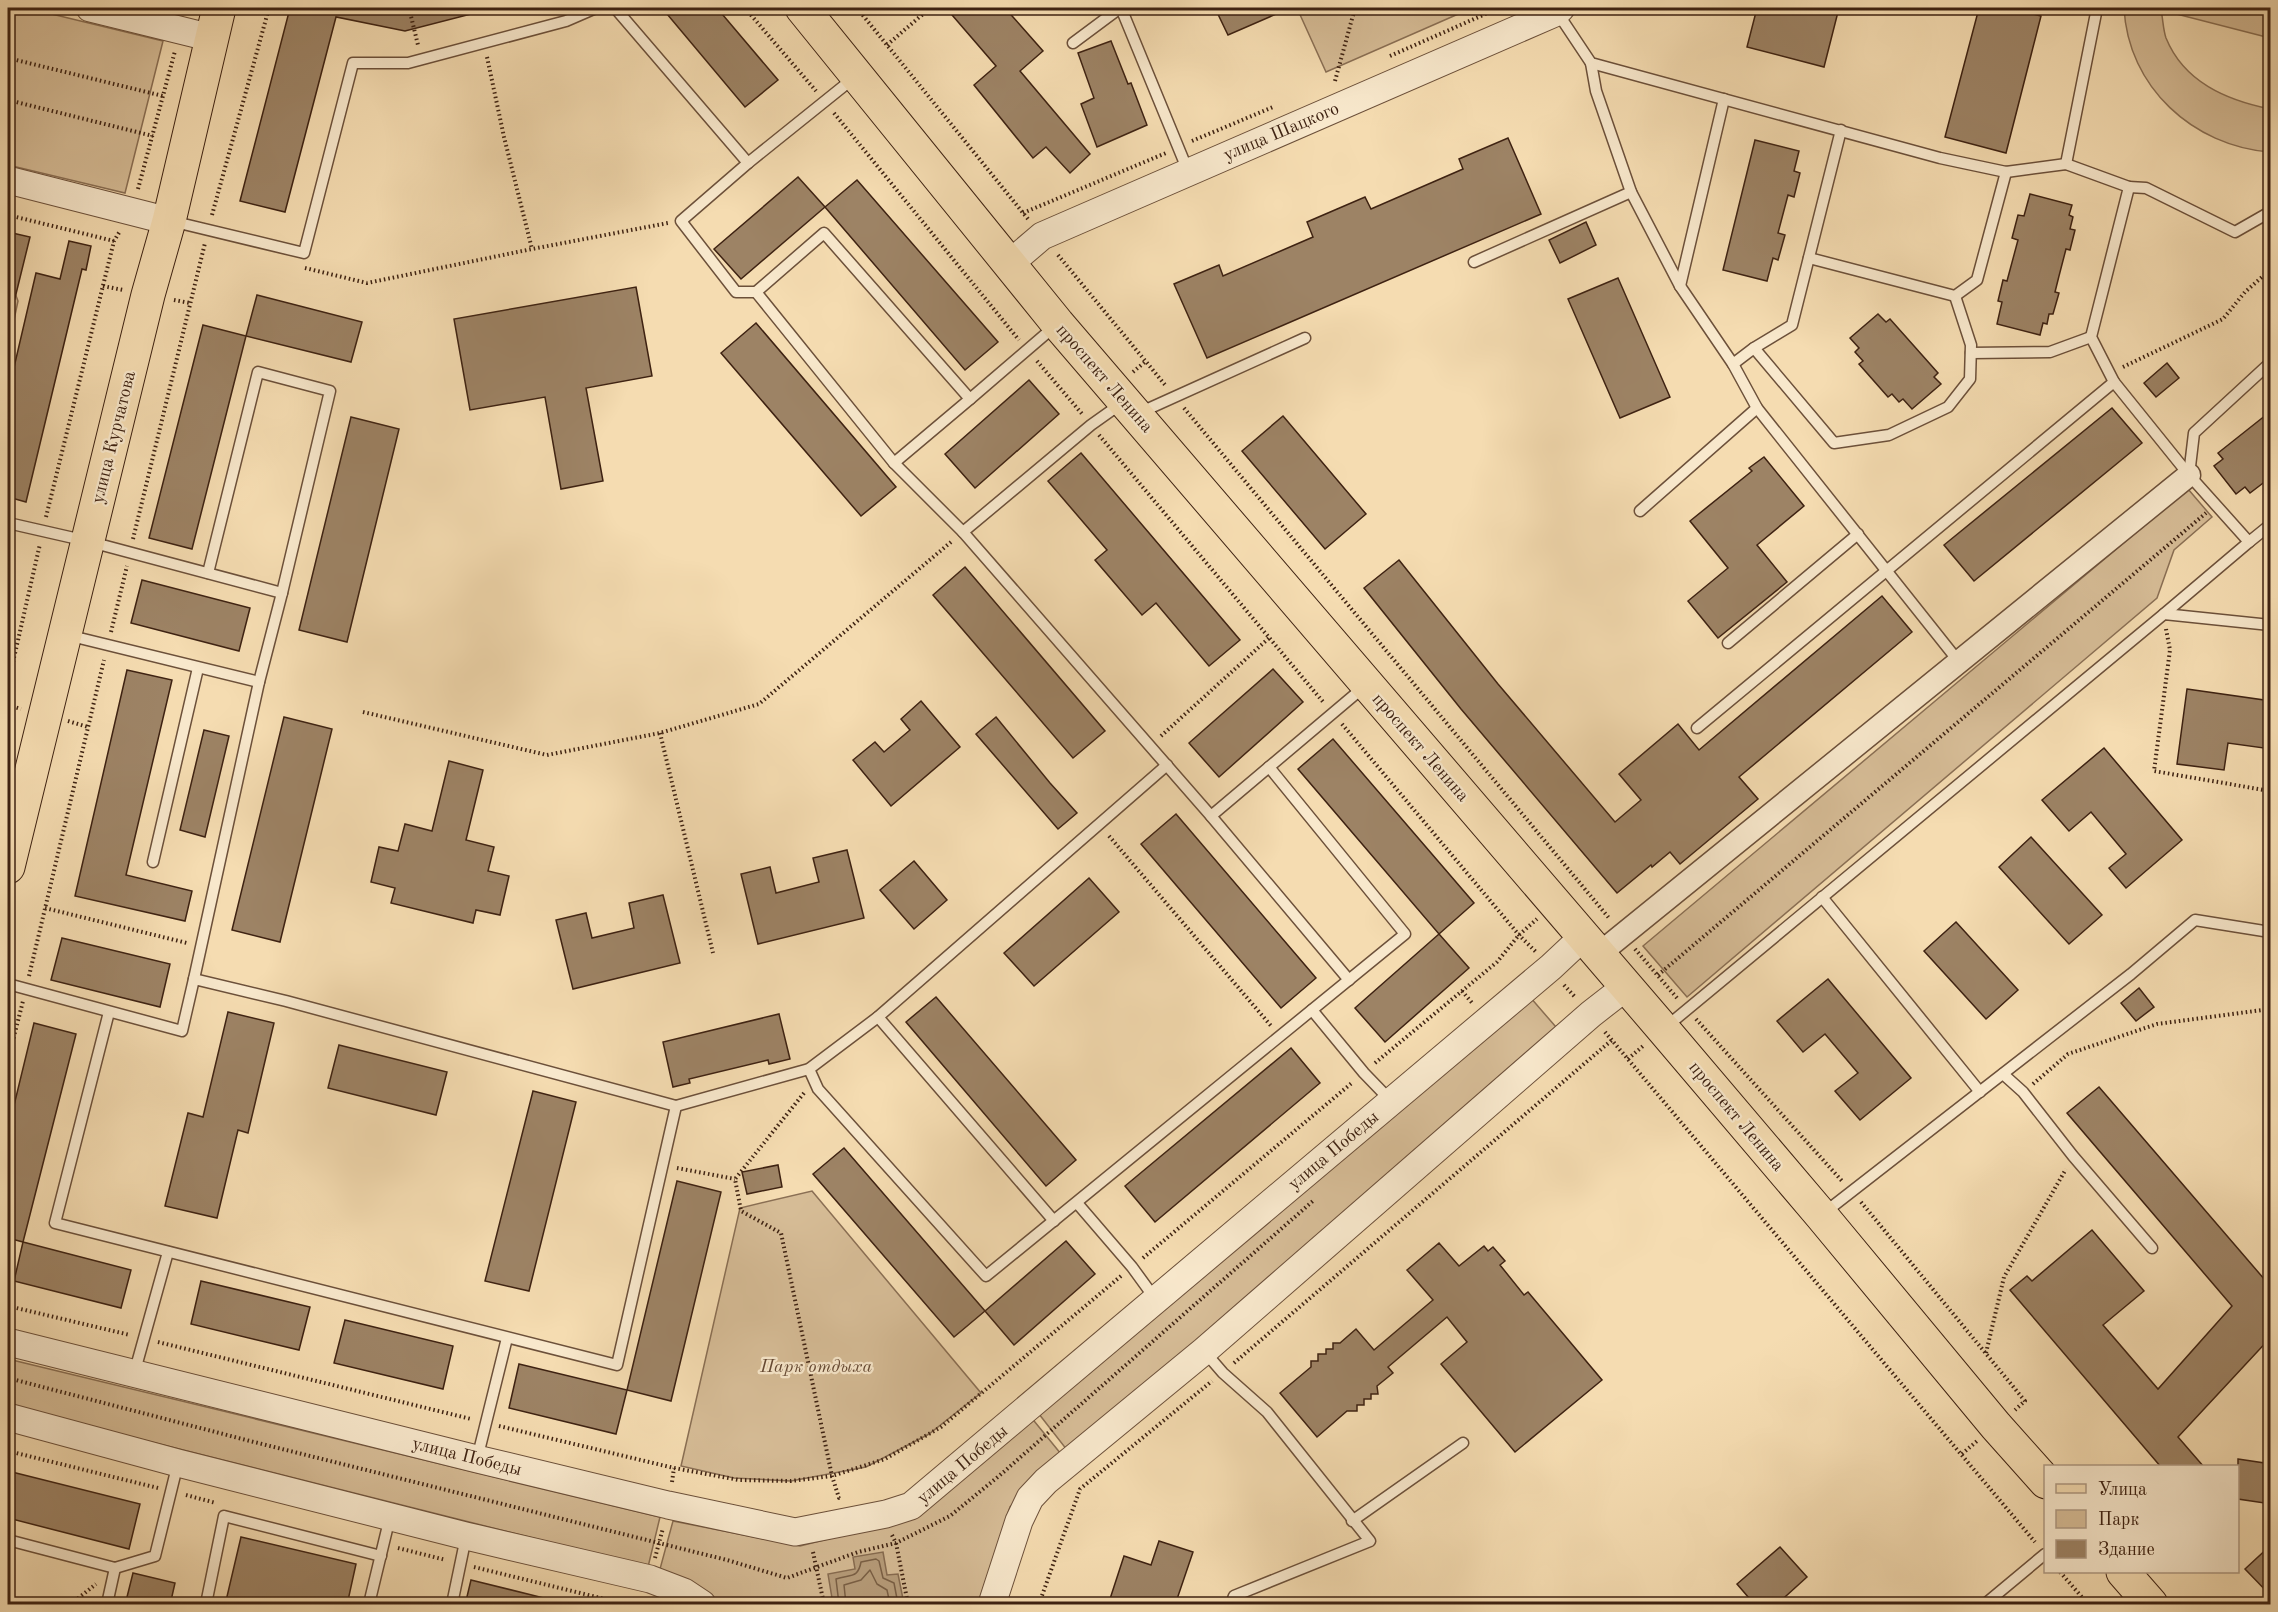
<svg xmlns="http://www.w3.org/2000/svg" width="2278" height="1612" font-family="'Old Standard TT',serif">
<rect width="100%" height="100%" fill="#f5dcb1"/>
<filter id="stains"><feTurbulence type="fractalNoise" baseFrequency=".00333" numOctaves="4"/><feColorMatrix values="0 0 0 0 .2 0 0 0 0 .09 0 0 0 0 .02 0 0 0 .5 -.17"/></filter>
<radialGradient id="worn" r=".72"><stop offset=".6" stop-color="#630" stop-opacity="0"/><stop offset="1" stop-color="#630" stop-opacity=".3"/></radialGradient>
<!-- green -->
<g fill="#d6bc96" stroke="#8a6f54" stroke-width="1.5">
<path d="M8,8H27L163,41L125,193L8,165Z"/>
<path d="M1297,8H1472L1326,72Z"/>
<path d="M2124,8H2270V38L2161,10C2163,19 2163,29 2166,38C2184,82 2226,100 2270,109V152C2193,146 2128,87 2124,8Z"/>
<path d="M8,288L15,293L18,301L8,348Z"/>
<path d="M2188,489L2212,517L2174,550L2157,598L1687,997L1643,946Z"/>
<path d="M1530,997L1562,1034L1067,1450L1039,1414Z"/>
<path d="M812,1191L981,1393L929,1434L866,1467L791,1481L734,1478L681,1466L740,1208Z"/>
<path d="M8,1359L660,1517L648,1567L8,1406Z"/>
<path d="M1030,1416L1061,1454L1010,1507L978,1604H716L695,1584L660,1569L673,1521L800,1546L908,1519Z"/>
</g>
<!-- water -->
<path fill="#b79d7b" stroke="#876c51" stroke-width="1.5" d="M883,1552L887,1575L898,1574L904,1604H833L828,1574L855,1569L853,1557Z"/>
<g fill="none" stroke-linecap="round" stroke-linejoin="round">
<!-- shore -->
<g stroke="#7a6046" stroke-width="1.5">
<path d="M839,1604L836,1579C850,1574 858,1579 861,1562L876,1559L879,1561L883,1578L894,1583L898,1604"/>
<path d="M846,1604L844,1585L861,1580L870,1570L877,1584L887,1590L890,1604"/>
</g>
</g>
<!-- building -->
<g fill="#9d8365" stroke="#3e2212" stroke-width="1.5">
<path d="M290,8H474L475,13L405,31L336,17L285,212L240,201Z"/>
<path d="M662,8H717L778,80L745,107Z"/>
<path d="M946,8H1005L1043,51L1020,71L1090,154L1070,173L1046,147L1033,158L974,85L996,66Z"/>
<path d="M1215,8H1290L1228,35Z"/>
<path d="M1757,8H1839L1824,67L1747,47Z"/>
<path d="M1979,8H2008L2041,16L2006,153L1945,137Z"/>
<path d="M1111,41L1128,84L1131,83L1147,125L1097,147L1081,104L1094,98L1078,53Z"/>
<path d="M1508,138L1541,214L1207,358L1174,284L1219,265L1223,276L1313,237L1307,222L1365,197L1371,209L1463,169L1459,159Z"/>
<path d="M1755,140L1799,151L1794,171L1800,173L1794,197L1788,195L1778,233L1785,235L1778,260L1773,258L1767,281L1723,270Z"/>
<path d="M798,177L825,207L741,279L714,249Z"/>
<path d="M857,180L998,342L965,370L825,207Z"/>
<path d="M2030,194L2072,205L2069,215L2073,217L2070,229L2075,230L2070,250L2066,249L2059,276L2055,292L2059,293L2053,314H2049L2047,324L2043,323L2040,335L1997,324L2002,302L1998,301L2003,280L2007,281L2018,240L2012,238L2018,215L2024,216Z"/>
<path d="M1586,222L1596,245L1560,263L1549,240Z"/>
<path d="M8,232L30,237L15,298L12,292L8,291Z"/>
<path d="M69,241L91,246L86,270L82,269L26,502L8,497V393L36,273L60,279Z"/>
<path d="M1618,278L1670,397L1620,418L1568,299Z"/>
<path d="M636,287L652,376L586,388L603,481L561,489L545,397L470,410L454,319Z"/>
<path d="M257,295L362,322L351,362L246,336Z"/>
<path d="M1878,314L1886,322L1890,319L1938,373L1934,377L1941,384L1912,409L1903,399L1899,402L1892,394L1888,397L1859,364L1863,361L1855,352L1859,348L1850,338Z"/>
<path d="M756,323L896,487L861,516L721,353Z"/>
<path d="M203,325L246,336L192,549L149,538Z"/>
<path d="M2167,363L2179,378L2156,397L2144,383Z"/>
<path d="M1029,380L1059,414L975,488L945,454Z"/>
<path d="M2112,408L2142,443L1974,581L1944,545Z"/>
<path d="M2271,411V477L2250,493L2245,487L2236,494L2214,466L2223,459L2218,453Z"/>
<path d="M1283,416L1366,514L1325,549L1242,451Z"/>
<path d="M351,417L399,429L347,642L299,630Z"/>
<path d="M1081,453L1240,640L1209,666L1156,603L1142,615L1095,560L1107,550L1048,481Z"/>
<path d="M1764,457L1804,506L1757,545L1787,582L1718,638L1688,601L1728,568L1690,521L1752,471L1749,468Z"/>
<path d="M1399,560L1498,684L1615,822L1641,800L1619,774L1678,724L1699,750L1882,596L1912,632L1739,777L1758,799L1680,864L1670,852L1652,867L1651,865L1617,893L1461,709L1364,588Z"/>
<path d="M965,567L1105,731L1073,758L933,595Z"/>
<path d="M142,580L250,608L239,651L131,623Z"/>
<path d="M1273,669L1303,702L1219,777L1189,743Z"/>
<path d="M127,670L172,680L126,875L192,891L185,921L75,896Z"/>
<path d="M2187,689L2271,701V749L2228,743L2224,770L2177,764Z"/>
<path d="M921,701L960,747L891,806L853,760L875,742L884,752L910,730L901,719Z"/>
<path d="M284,717L332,729L280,942L232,930Z"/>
<path d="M996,717L1050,783L1077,813L1058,829L976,734Z"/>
<path d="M204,730L229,736L205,837L180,830Z"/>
<path d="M1333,739L1474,903L1439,934L1298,769Z"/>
<path d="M2104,748L2182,840L2126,888L2109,868L2126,854L2091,812L2069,831L2042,800Z"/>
<path d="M449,761L483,770L466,840L494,847L488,871L509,876L500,915L476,910L473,923L391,903L395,888L371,882L379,847L398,851L405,824L432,831Z"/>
<path d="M1176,814L1316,978L1281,1008L1141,844Z"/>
<path d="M2031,837L2102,915L2069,944L1999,867Z"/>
<path d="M847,850L864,918L758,944L741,874L770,867L776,893L819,882L813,858Z"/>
<path d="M914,861L947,900L914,929L880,890Z"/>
<path d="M1089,878L1119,912L1034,986L1004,953Z"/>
<path d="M663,895L680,963L573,989L556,920L586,913L592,938L634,928L629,903Z"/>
<path d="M1956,922L2018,990L1986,1019L1924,951Z"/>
<path d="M1439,934L1469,968L1385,1042L1355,1008Z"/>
<path d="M62,938L170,964L160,1007L51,980Z"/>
<path d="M1828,979L1911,1078L1860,1120L1835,1091L1858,1073L1825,1034L1803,1052L1777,1021Z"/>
<path d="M2139,988L2154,1007L2136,1021L2121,1003Z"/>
<path d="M936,997L1076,1160L1046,1186L906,1022Z"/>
<path d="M228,1012L274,1023L248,1133L238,1130L217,1218L165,1206L188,1113L203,1117Z"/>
<path d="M779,1014L790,1059L769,1064L768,1060L689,1079L690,1083L673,1087L663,1042Z"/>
<path d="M34,1023L76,1034L23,1242L8,1238V1130Z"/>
<path d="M339,1045L447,1072L436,1115L328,1088Z"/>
<path d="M1291,1048L1320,1083L1155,1222L1125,1186Z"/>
<path d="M2099,1087L2271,1287V1337L2178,1437L2204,1467H2161L2010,1290L2027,1276L2032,1281L2092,1230L2144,1291L2103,1325L2158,1389L2232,1306L2067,1113Z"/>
<path d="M533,1091L576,1102L529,1291L485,1281Z"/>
<path d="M844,1148L985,1311L954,1337L813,1174Z"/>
<path d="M778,1165L782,1187L747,1194L742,1172Z"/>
<path d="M677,1181L721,1192L671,1401L627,1390Z"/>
<path d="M1066,1241L1095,1274L1014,1345L985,1311Z"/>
<path d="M23,1242L131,1270L121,1308L14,1281Z"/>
<path d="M1439,1243L1459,1266L1484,1246L1488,1251L1493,1247L1505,1261L1500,1265L1524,1295L1528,1292L1602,1380L1515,1452L1441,1364L1467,1342L1447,1317L1388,1367L1393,1373L1377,1386L1378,1394H1371V1399H1364V1405H1357V1411H1347L1317,1437L1280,1393L1311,1367V1361H1318V1354H1326V1349H1333V1343H1340L1356,1329L1374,1350L1433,1300L1407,1270Z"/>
<path d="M201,1281L310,1307L299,1350L191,1324Z"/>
<path d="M345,1320L453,1346L443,1389L334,1363Z"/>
<path d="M519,1364L627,1390L616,1434L509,1408Z"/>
<path d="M2238,1459L2271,1464V1504L2238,1499Z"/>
<path d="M8,1471L140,1504L129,1549L8,1518Z"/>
<path d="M241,1537L356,1564L347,1605H225Z"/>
<path d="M1159,1541L1193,1552L1175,1605H1108L1124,1556L1151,1565Z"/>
<path d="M2271,1545V1596L2245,1569Z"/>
<path d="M1780,1547L1807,1577L1776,1605H1755L1737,1584Z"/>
<path d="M133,1573L175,1583L170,1605H125Z"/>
<path d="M471,1580L544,1598L543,1605H465Z"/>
</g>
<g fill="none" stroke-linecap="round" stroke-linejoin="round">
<!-- service casing -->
<g stroke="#6c503a" stroke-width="13">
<g id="service">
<path d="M615,8L748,163"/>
<path d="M1121,8L1188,171"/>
<path d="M1557,12L1591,63L1940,158L2006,172L2066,164L2129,187L2091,337L2114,382"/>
<path d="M1073,43L1120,8"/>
<path d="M1591,63L1596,91L1631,192L1680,286L1733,364L1757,408L1959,662"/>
<path d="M855,77L748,163L681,221L736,292H756L824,233L970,399L1055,326"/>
<path d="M2066,164L2097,8"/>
<path d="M2129,187L2146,188L2235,232L2270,212"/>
<path d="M171,221L304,253L353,63H408L566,21L596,8"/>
<path d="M1809,258L1955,296L1977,280L2006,172"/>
<path d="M1474,262L1631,192"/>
<path d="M1680,286L1724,99"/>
<path d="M756,292L894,463L963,532L1211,816L1365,686"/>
<path d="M8,298V303"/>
<path d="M1754,348L1834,443L1889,435L1948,407L1970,379L1971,345L1955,296"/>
<path d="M1971,353L2050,352L2091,337"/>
<path d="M1733,364L1754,348L1792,325L1841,130"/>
<path d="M1139,413L1305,338"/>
<path d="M894,463L970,399"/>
<path d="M2189,475L2194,433L2270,363"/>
<path d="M1640,511L1757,408"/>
<path d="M8,523L87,541L282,593L259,682L194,979"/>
<path d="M963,532L1091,425L1122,403"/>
<path d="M208,573L258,372L330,391L282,593"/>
<path d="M2164,614L2249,542"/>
<path d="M67,635L259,682"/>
<path d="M1728,643L1858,534"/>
<path d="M1697,728L2114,382L2189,475L2249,542L2270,525"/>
<path d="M1211,816L1349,980"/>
<path d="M153,862L198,668"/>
<path d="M1822,897L1980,1092"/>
<path d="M8,984L182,1031L194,979L286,1001L676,1106L809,1069L878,1017L1167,765"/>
<path d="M1312,1010L1364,1073L1391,1101"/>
<path d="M109,1012L55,1223L617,1365L676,1106"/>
<path d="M878,1017L1054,1221"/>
<path d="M1666,1027L2164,614L2270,625"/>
<path d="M809,1069L818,1089L986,1276L1405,934L1269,767"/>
<path d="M2003,1074L2023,1092L2073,1156L2152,1248"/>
<path d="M1077,1203L1132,1267L1156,1300"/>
<path d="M1824,1213L2131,974L2195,920L2270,932"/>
<path d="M1204,1351L1223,1373L1267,1412L1370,1541L1234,1596L1231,1604"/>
<path d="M134,1374L168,1252"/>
<path d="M477,1459L507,1338"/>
<path d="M1352,1521L1463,1443"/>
<path d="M8,1540L115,1568L155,1556L178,1463"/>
<path d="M107,1604L115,1568"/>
<path d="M206,1604L224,1516L381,1556"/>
<path d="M369,1604L390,1517"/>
<path d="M452,1604L466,1537"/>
<path d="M1985,1604L2045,1554"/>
</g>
</g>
<!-- minor casing -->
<g stroke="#6c503a" stroke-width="25">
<path id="minor" d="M1599,954L2189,475"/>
</g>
<!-- tertiary casing -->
<g stroke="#6c503a" stroke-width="29">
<g id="tertiary">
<path d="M90,8L212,38"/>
<path d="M8,180L169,221"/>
<path d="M1008,265L1042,236L1557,12L1561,8"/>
<path d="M8,1342L477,1459L668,1505L795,1532L886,1514L911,1506L1551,967L1583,937"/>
<path d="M8,1417L178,1463L466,1536L650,1579L684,1592L702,1604"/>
<path d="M992,1604L1019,1521L1030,1498L1046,1481L1204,1351L1591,1014L1627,986"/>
</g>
</g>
<!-- primary casing -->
<g stroke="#3e2212" stroke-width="35">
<g id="primary">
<path d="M802,8L1058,324L1663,1029L1821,1215L1996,1426L2046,1482"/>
<path d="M8,867L148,295L169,221L219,8"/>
<path d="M2123,1572L2151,1604"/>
</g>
</g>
<!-- path -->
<g stroke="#3e2212" stroke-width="4" stroke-dasharray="1.5 3" stroke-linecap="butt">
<path d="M409,8L418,45"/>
<path d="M745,8L816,91"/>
<path d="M857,8L1028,219"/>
<path d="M887,45L930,8"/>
<path d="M1390,56L1499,8"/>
<path d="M487,57L504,137L532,249"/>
<path d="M8,58L163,96"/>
<path d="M1335,81L1355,8"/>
<path d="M8,100L153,136"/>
<path d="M834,113L1019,340"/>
<path d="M1192,141L1273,107"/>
<path d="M138,189L175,51"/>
<path d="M1023,213L1166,153"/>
<path d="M8,215L114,241"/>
<path d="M212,215L269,8"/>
<path d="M1058,255L1166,386"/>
<path d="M305,268L367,283L532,249L668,223"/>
<path d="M103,286L123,290"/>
<path d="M174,300L190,303"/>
<path d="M1037,361L1083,415"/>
<path d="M2123,367L2223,319L2245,292L2270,270"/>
<path d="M1133,372L1146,361"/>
<path d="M1184,408L1609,918"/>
<path d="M1099,435L1324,703"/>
<path d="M46,517L114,241L120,231"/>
<path d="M133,539L205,243"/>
<path d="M2166,629L2170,650L2154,771L2270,791"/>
<path d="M111,632L127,566"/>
<path d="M8,684L40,544"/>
<path d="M8,705L21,709"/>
<path d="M363,712L547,755L660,733L759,704L951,542"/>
<path d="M68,721L88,727"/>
<path d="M1342,724L1519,935L1536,952"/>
<path d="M660,733L713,953"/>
<path d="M1161,736L1269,638"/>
<path d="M1109,836L1272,1027"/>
<path d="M45,908L187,943"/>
<path d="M1635,949L1677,998"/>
<path d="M1658,975L2206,513"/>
<path d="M29,976L104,660"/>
<path d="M1564,985L1575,997"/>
<path d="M1462,991L1473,1004"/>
<path d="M1696,1019L1842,1181"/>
<path d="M1605,1032L2035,1542"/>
<path d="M1628,1059L1643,1046"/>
<path d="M8,1060L23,1001"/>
<path d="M1375,1063L1497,962L1519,935L1537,919"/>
<path d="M2033,1084L2068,1054L2157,1024L2270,1009"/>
<path d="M804,1093L735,1179L741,1211L781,1233L832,1476L839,1498H842"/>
<path d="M677,1168L735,1179"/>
<path d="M1861,1202L2025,1401L2015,1410"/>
<path d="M1143,1258L1353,1082"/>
<path d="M8,1306L130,1335"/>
<path d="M158,1342L471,1419"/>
<path d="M1986,1353L2004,1277L2066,1169"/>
<path d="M1234,1363L1612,1040"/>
<path d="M8,1378L250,1441L727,1560L787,1578L858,1552L896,1543L950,1516L999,1476L1313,1201"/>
<path d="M499,1426L674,1468L739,1480L791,1481L832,1476L885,1459L941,1427L1121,1276"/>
<path d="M8,1451L158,1488"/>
<path d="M1962,1454L1977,1441"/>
<path d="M672,1482L674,1468"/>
<path d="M186,1495L216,1503"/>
<path d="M892,1535L896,1543L908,1604"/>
<path d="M398,1548L446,1560"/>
<path d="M813,1552L824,1604"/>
<path d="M655,1558L663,1528"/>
<path d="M474,1567L625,1604"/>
<path d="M2060,1572L2088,1604"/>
<path d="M71,1604L96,1584"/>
<path d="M1039,1604L1080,1489L1212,1381"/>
</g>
<!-- service -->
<use href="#service" stroke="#f8e8cc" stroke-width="10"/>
<!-- minor -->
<use href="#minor" stroke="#f8e8cc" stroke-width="22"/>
<!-- tertiary -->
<use href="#tertiary" stroke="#f8e8cc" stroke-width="27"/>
<!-- primary -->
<use href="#primary" stroke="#f5dcb1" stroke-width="33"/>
</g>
<g text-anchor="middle" stroke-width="4.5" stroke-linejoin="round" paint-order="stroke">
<!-- street labels -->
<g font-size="18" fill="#3e2212" stroke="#f8e8cc">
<text transform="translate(1281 131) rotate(-23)" y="6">улица Шацкого</text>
<text transform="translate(1105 378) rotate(49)" y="6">проспект Ленина</text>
<text transform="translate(113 437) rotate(-76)" y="6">улица Курчатова</text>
<text transform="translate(1421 747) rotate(49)" y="6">проспект Ленина</text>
<text transform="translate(1737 1116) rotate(50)" y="6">проспект Ленина</text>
<text transform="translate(1333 1150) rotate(-40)" y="6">улица Победы</text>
<text transform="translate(467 1456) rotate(14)" y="6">улица Победы</text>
<text transform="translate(962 1464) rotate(-40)" y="6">улица Победы</text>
</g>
<!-- park labels -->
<g font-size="18" font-style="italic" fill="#644833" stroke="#f8e8cc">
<text x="816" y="1372">Парк отдыха</text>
</g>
</g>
<!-- margin -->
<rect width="2278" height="1612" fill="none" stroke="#f5dcb1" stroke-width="30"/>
<rect x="9" y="9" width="2260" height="1594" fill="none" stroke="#3e2212" stroke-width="3"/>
<rect x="15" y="15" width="2248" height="1582" fill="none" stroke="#3e2212" stroke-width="1.5"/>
<!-- legend -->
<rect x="2044" y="1465" width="195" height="108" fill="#f8e8cc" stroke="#ae9982" stroke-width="1.5"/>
<rect x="2056" y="1484" width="30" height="9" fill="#f5dcb1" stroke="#ae9982" stroke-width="1.5"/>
<text x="2098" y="1495" font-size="18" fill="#3e2212">Улица</text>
<rect x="2056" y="1510" width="30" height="18" fill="#d6bc96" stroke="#ae9982" stroke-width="1.5"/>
<text x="2098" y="1525" font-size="18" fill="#3e2212">Парк</text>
<rect x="2056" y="1540" width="30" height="18" fill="#9d8365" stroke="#ae9982" stroke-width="1.5"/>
<text x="2098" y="1555" font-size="18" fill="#3e2212">Здание</text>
<rect width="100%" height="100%" filter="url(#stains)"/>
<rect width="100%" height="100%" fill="url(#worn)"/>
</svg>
